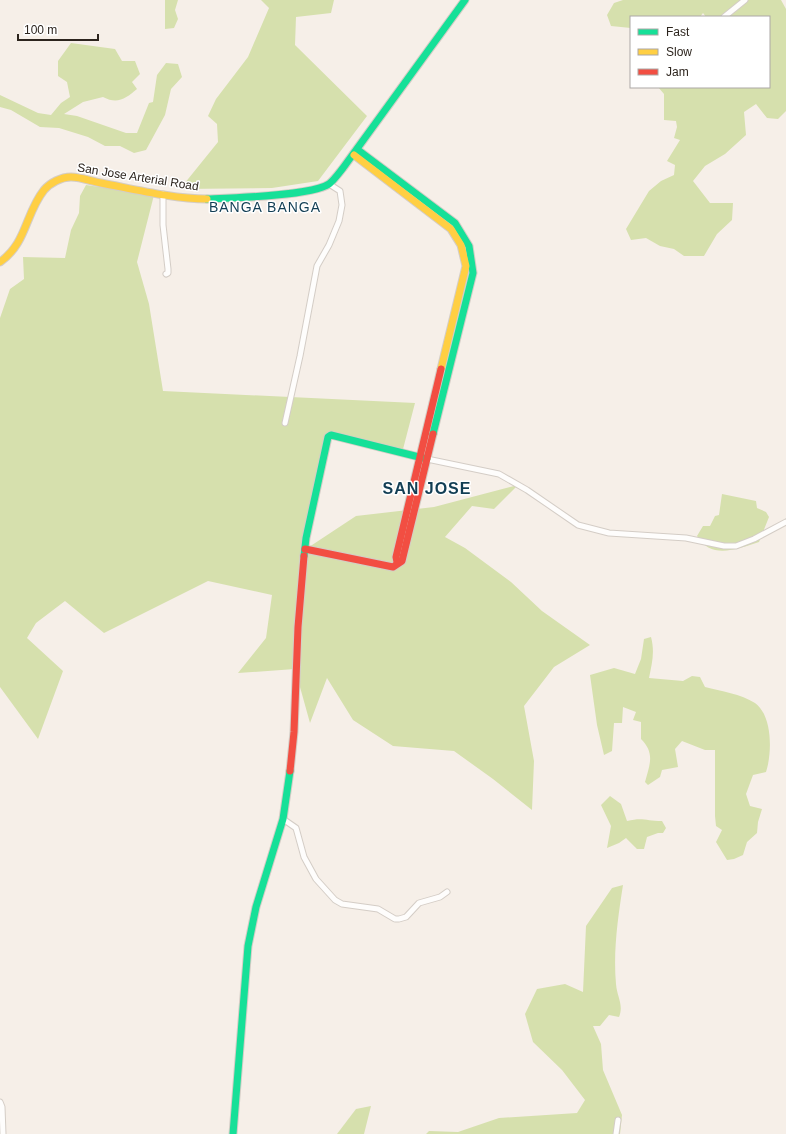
<svg xmlns="http://www.w3.org/2000/svg" width="786" height="1134" font-family="Arial,sans-serif">
<rect width="100%" height="100%" fill="#f6efe8"/>
<!-- green -->
<g fill="#d6e0ad">
<path d="M165,0H178L175,10L178,19L174,28L165,29Z"/>
<path d="M261,0H334L331,13L296,17L295,45L367,116L318,181L272,188L180,189L218,142L217,124L208,116L216,99L248,57L269,8Z"/>
<path d="M623,0H781L786,9V111L778,119L767,118L756,104L744,112L746,135L725,154L705,166L693,181L710,203H733L732,220L717,234L704,256H684L674,249L660,246L646,238L631,240L626,229L649,191L661,181L674,175L675,165L667,161L680,140L674,138L677,127L676,121L664,120V94L658,87H769V17H706L703,13L700,17H631V28L611,26L607,15L614,3Z"/>
<path d="M71,43L115,49L122,61H135L140,74L132,82L137,89C126,98 118,105 103,97L83,102L64,114L77,116L126,133H137L149,103L153,102L157,75L166,63L178,64L182,77L171,89L165,115L146,150L134,153L120,146H105L88,137L59,128L40,127L11,110L0,107V95L38,113L51,115L61,103L70,97L67,82L58,76V61Z"/>
<path d="M86,185L154,195L137,262L149,304L163,391L415,403L402,453L331,435L306,549L356,516L434,507L518,485L494,509L472,506L445,537L465,548L511,582L542,611L590,645L554,667L524,706L534,761L532,810L493,779L454,751L393,746L353,720L327,678L310,723L295,669L238,673L266,638L272,595L208,581L104,633L65,601L36,623L27,638L63,671L38,739L0,687V318L10,289L24,279L23,257L65,258L71,230L79,213L80,196Z"/>
<path d="M722,494L756,501L757,508L766,512L769,517L759,542C737,549 711,560 697,536L703,526H710L715,516L719,515Z"/>
<path d="M651,637C655,652 652,663 649,678L683,681L692,676L700,677L705,687C721,691 741,694 755,703C773,716 772,754 766,772L753,775L746,794L750,806L762,809L758,822L757,833L747,842L743,855L734,859L727,860L716,842L722,830L716,826L715,816V750H705L682,741L675,749L678,767L662,770L660,777L648,785L645,782C650,764 655,753 641,739V722L633,720L636,712L623,707L622,723H614L612,751L604,755L597,725L590,675L614,668L635,674L641,659L644,639Z"/>
<path d="M610,796L621,804L627,821C643,817 646,821 662,821L666,828L663,833H658L647,837L644,849H637L626,838L619,843L607,848L611,826L601,805Z"/>
<path d="M623,885C618,917 613,951 616,984C617,997 624,1005 619,1017L609,1015L600,1026H593L601,1044L603,1070L622,1115L620,1134H426L429,1131L458,1132L499,1118L577,1113L585,1100L562,1070L533,1042L525,1014L537,989L565,984L583,992L586,926L612,888Z"/>
<path d="M371,1106L364,1134H337L356,1109Z"/>
</g>
<g fill="none" stroke-linecap="round" stroke-linejoin="round">
<!-- street casing -->
<g stroke="#d4cdc6" stroke-width="7">
<g id="street">
<path d="M724,17L745,0"/>
<path d="M163,194V225L168,269V273L166,274"/>
<path d="M285,423L300,356L317,266L329,245L339,221L342,205L340,191L329,184"/>
<path d="M427,459L499,474L527,490L578,525L609,533L686,538L724,546H736L754,539L786,522"/>
<path d="M283,819L296,828L304,857L316,879L335,900L342,904L378,909L395,919H399L406,917L419,903L440,897L447,892"/>
<path d="M0,1102L2,1107L3,1134"/>
<path d="M616,1134L618,1120"/>
</g>
</g>
<!-- fast casing -->
<g stroke="#d4cdc6" stroke-width="9">
<g id="fast">
<path d="M358,150L455,223L469,246L473,273L433,434"/>
<path d="M207,199C231,198 311,196 329,184C334,180 339,173 343,168L465,0"/>
<path d="M304,556L306,538L328,437L331,435L427,459"/>
<path d="M233,1134L248,946L256,907L283,819L290,771"/>
</g>
</g>
<!-- slow casing -->
<g stroke="#d4cdc6" stroke-width="9">
<g id="slow">
<path d="M354,155L451,229L461,245L466,266L441,369"/>
<path d="M0,262C27,243 25,214 44,190C50,183 61,177 71,177C80,177 91,181 101,183C133,189 174,199 207,199"/>
</g>
</g>
<!-- jam casing -->
<g stroke="#d4cdc6" stroke-width="9">
<g id="jam">
<path d="M305,549L393,567L402,561L433,434"/>
<path d="M397,562L396,557L441,369"/>
<path d="M290,771L294,732L298,627L304,556"/>
</g>
</g>
<!-- street -->
<use href="#street" stroke="#fefdfc" stroke-width="5"/>
<!-- fast -->
<use href="#fast" stroke="#16e098" stroke-width="7"/>
<!-- slow -->
<use href="#slow" stroke="#ffcf43" stroke-width="7"/>
<!-- jam -->
<use href="#jam" stroke="#f24e42" stroke-width="7"/>
</g>
<g text-anchor="middle" stroke-width="3" stroke-linejoin="round" paint-order="stroke">
<!-- street labels -->
<g font-size="12" fill="#2c241d" stroke="#fff">
<text transform="translate(138 177) rotate(9)" y="4">San Jose Arterial Road</text>
</g>
<!-- quarter labels -->
<g font-size="14" letter-spacing="1" fill="#123e54" stroke="#fff">
<text x="265" y="212">BANGA BANGA</text>
</g>
<!-- district labels -->
<g font-size="16" font-weight="bold" letter-spacing="1" fill="#123e54" stroke="#fff">
<text x="427" y="494">SAN JOSE</text>
</g>
</g>
<!-- legend -->
<rect x="630" y="16" width="140" height="72" fill="#ffffff" stroke="#aba7a5"/>
<rect x="638" y="29" width="20" height="6" fill="#16e098" stroke="#aba7a5"/>
<text x="666" y="36" font-size="12" fill="#2c241d">Fast</text>
<rect x="638" y="49" width="20" height="6" fill="#ffcf43" stroke="#aba7a5"/>
<text x="666" y="56" font-size="12" fill="#2c241d">Slow</text>
<rect x="638" y="69" width="20" height="6" fill="#f24e42" stroke="#aba7a5"/>
<text x="666" y="76" font-size="12" fill="#2c241d">Jam</text>
<!-- scale -->
<path d="M18 34v6h80v-6" fill="none" stroke="#2c241d" stroke-width="2"/>
<text x="24" y="34" font-size="12" fill="#2c241d" stroke="#ffffff" stroke-width="3" paint-order="stroke">100 m</text>
</svg>
